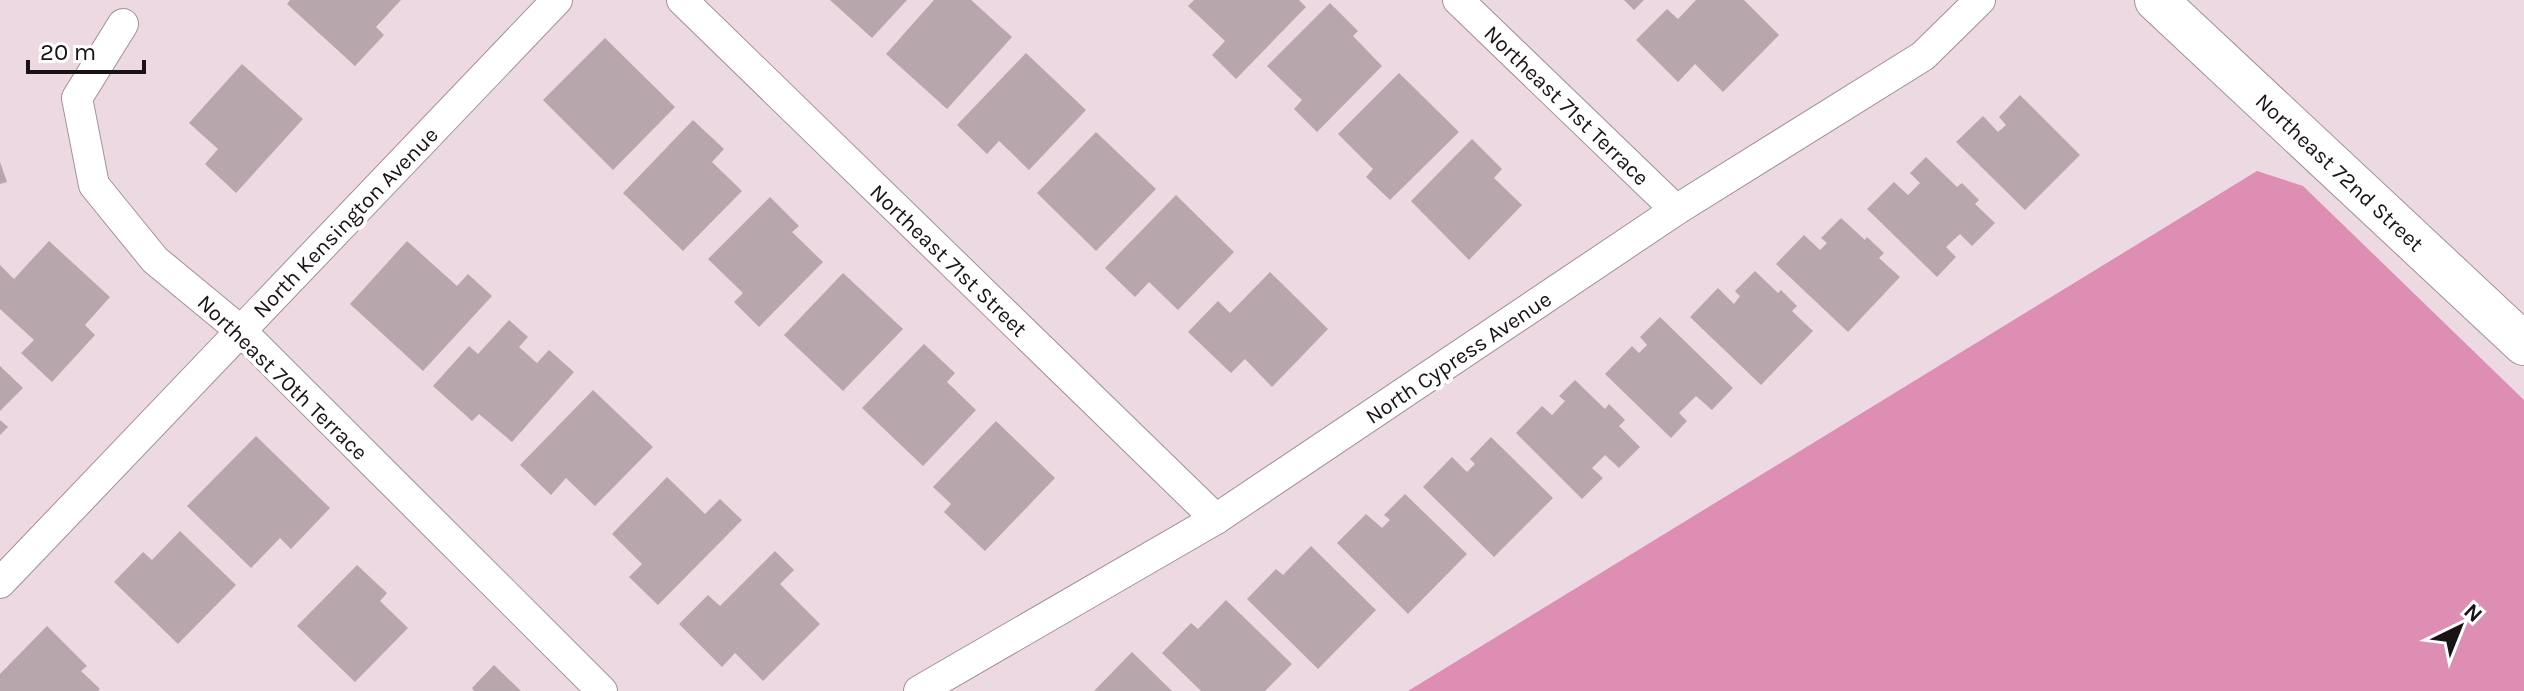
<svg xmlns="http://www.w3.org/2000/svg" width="2524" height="691" font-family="Karla,sans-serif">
<rect width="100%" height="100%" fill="#edd9e1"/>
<!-- forest -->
<path fill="#dd8eb2" d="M2257,171L2303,186L2524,400V691H1408Z"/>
<!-- building -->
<g fill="#b8a6ad">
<path d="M290,0H401L376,27L384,35L355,66L287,4Z"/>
<path d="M830,0H907L872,38Z"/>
<path d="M934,0H971L1012,37L947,109L886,54Z"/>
<path d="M1194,0H1299L1306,7L1236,79L1212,55L1225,41L1188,6Z"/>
<path d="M1624,0H1644L1634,10Z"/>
<path d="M1696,0H1744L1779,35L1723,92L1695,64L1678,82L1636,40L1667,9L1678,19Z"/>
<path d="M1330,3L1358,31L1353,36L1382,66L1317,132L1294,109L1302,100L1267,66Z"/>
<path d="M605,38L675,107L613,170L543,100Z"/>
<path d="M1026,53L1086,110L1029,170L999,141L987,154L957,125Z"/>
<path d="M242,64L303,119L236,193L205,164L218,149L189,123Z"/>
<path d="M1399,73L1459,132L1390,200L1366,177L1373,169L1338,134Z"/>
<path d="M2020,95L2080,155L2025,210L1956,142L1983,116L1998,132L2006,125L1999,117Z"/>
<path d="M693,120L724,149L712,162L742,191L683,251L623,193Z"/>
<path d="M1096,132L1156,189L1096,251L1037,193Z"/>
<path d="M1472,139L1502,169L1494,178L1522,205L1469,260L1411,201Z"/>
<path d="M1926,157L1957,187L1962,183L1979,200L1975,204L1995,223L1972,246L1960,234L1946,247L1956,257L1937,277L1867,209L1894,182L1908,195L1920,183L1910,173Z"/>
<path d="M0,162L7,182L0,184Z"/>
<path d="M1176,195L1234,252L1178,310L1149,282L1135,297L1105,268Z"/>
<path d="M770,197L799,226L792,232L823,262L759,327L734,302L743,293L708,259Z"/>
<path d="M1841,218L1865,240L1867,237L1884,253L1879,258L1900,277L1848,332L1776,264L1804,235L1820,250L1827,243L1821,238Z"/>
<path d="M49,241L110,297L85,325L95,335L52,382L21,353L34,340L0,309V265L14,279Z"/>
<path d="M407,241L457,286L468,274L492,296L423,371L350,304Z"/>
<path d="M1755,271L1778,293L1781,290L1797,306L1792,311L1813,331L1761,385L1690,317L1718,288L1734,304L1740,296L1735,291Z"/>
<path d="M1270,272L1328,329L1272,387L1245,359L1231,373L1188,332L1218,301L1230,313Z"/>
<path d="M843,273L903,329L843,391L784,335Z"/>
<path d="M1660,317L1733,388L1712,410L1696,396L1679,413L1687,421L1671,438L1605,374L1632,346L1639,353L1647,345L1640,337Z"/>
<path d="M509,320L528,337L519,347L537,363L549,350L574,372L512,442L479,414L472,421L433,386L469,346L478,354Z"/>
<path d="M924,344L955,373L947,382L976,410L923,466L862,408Z"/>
<path d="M0,366L23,388L0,411Z"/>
<path d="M1575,380L1605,409L1609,404L1625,420L1619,426L1640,447L1619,468L1605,455L1592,468L1603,478L1582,499L1516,433L1542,406L1552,415L1565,401L1559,396Z"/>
<path d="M593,390L653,447L595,506L566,478L551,495L520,465Z"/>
<path d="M0,420L8,427L0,435Z"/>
<path d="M996,421L1055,478L985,551L944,512L951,504L933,487Z"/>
<path d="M256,436L330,508L291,549L280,538L251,568L187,506Z"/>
<path d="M1491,437L1553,498L1494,557L1423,487L1452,457L1467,472L1475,464L1470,459Z"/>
<path d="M667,477L705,514L720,499L742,520L658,605L629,577L642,564L612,534Z"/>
<path d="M1405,494L1467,554L1408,614L1337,543L1366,514L1382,528L1390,520L1384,515Z"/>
<path d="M180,531L236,585L178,644L114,582L143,552L152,560Z"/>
<path d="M1311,546L1376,610L1318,669L1247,599L1276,569L1283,575Z"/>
<path d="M775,551L794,570L780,584L820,624L763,681L735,653L722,667L679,624L708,595L720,606Z"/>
<path d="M357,565L387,593L380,601L408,628L355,682L297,626Z"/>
<path d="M1226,600L1292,664L1265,691H1201L1162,653L1191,623L1198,629Z"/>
<path d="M47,626L87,666L81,671L100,689L98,691H0V674Z"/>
<path d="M1132,652L1172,691H1094Z"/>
<path d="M494,665L521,691H474L472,688Z"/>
</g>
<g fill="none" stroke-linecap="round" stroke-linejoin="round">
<!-- minor casing -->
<g stroke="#a19097" stroke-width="32">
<g id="minor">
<path d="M682,0L1216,519"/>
<path d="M1458,0L1676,210"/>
<path d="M123,24L77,98L94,185L155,260L241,331L602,691"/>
<path d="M0,583L557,0"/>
<path d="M919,691L1216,519L1676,210L1923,56L1980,0"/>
</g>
</g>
<!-- secondary casing -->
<g stroke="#a19097" stroke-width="44">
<path id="secondary" d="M2156,0L2524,344"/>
</g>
<!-- minor -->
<use href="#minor" stroke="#fff" stroke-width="30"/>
<!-- secondary -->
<use href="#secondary" stroke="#fff" stroke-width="42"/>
</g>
<g text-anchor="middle" stroke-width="8" stroke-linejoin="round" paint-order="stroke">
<!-- street labels -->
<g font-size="22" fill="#1a1316" stroke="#fff">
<text transform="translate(1567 105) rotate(44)" y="8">Northeast 71st Terrace</text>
<text transform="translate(2340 172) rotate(43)" y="8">Northeast 72nd Street</text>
<text transform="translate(345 222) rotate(-46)" y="8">North Kensington Avenue</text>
<text transform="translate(949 260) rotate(44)" y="8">Northeast 71st Street</text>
<text transform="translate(1458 357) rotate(-34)" y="8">North Cypress Avenue</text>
<text transform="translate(283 377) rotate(44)" y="8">Northeast 70th Terrace</text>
</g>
</g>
<!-- north arrow -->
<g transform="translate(2460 627) rotate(43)" stroke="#ffffff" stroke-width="6" paint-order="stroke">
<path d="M0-6L14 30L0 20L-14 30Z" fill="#1a1316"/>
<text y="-12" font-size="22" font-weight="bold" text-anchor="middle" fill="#1a1316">N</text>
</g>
<!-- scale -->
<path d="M28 60v12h116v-12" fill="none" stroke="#1a1316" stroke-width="4"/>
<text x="40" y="60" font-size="24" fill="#1a1316" stroke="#ffffff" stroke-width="6" paint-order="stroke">20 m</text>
</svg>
